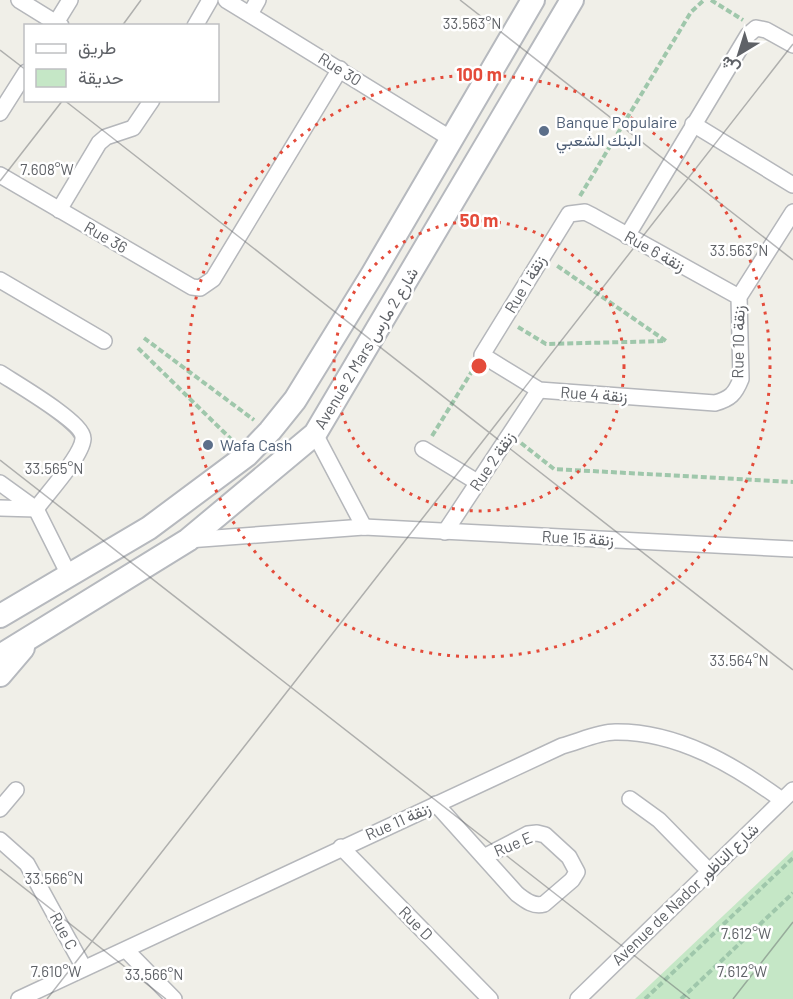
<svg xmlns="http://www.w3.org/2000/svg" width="793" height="999" font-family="Barlow,Vazirmatn,sans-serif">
<rect width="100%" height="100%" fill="#f0efe8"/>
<!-- green -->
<path fill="#c5e7c6" d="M793,850V999H635Z"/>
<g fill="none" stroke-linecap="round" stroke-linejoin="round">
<!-- street casing -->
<g stroke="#b5b7bb" stroke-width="18">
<g id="street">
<path d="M19,0L61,26"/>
<path d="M226,0L453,140"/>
<path d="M250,14L258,0"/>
<path d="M54,26L70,0"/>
<path d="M195,26L210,0"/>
<path d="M0,113L26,72"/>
<path d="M693,124L793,185"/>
<path d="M0,175L192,287L200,288L213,279L340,69"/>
<path d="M59,210L99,143L106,137L133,128L152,100"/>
<path d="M627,236L748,35L756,28L766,30L793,45"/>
<path d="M0,280L104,341"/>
<path d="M739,297L593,216L585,212L569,214L482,355L539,390L715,403C730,399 735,394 741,379L739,297L793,212"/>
<path d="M0,373C15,383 85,423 83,439C82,456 47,494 36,509L0,508"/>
<path d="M315,434L364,527"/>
<path d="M423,449L477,482"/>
<path d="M0,483L36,509L69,575"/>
<path d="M445,532L539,390"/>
<path d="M188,540L364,527L793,549"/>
<path d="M630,799L659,820L709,871"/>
<path d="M436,804L517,894C525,900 533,907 544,904L572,880L577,872L569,857L545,835L537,833L528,834L484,857"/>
<path d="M0,809L16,790"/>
<path d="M0,840L27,864L84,968"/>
<path d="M341,847L490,999"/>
<path d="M126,950L174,999"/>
<path d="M19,999L562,746C578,742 598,732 615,732C677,731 734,765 782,800"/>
<path d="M578,999L793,790"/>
</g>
</g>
<!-- secondary casing -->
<g stroke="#b6b9be" stroke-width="26">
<g id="secondary">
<path d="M0,616L149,528L247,455L270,431L295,400L372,275L533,0"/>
<path d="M0,656L188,540L315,434L572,0"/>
<path d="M0,675L23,648"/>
</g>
</g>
<!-- path -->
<g stroke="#9fc7ab" stroke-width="4" stroke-dasharray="6 3" stroke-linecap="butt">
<path d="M711,0L743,20"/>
<path d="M580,196L691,12L704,0"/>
<path d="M518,327L546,344L666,341L556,265"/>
<path d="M144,338L254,420"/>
<path d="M138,348L234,442"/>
<path d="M432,436L474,368"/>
<path d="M521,443L554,469L793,482"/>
<path d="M645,999L793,858"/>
<path d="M681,999L793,893"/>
</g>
<!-- street -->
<use href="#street" stroke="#fff" stroke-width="15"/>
<!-- secondary -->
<use href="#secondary" stroke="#fff" stroke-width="22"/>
</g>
<!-- ticks -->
<path fill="none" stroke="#5f6267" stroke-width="1.5" stroke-opacity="0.45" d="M460,0L793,260M122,26L141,0M0,50L26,70M64,100L793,670M0,181L63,100M0,460L690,999M0,869L166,999M47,999L793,44M733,999L793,922"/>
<!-- distance rings -->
<g fill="none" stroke="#e44b3a" stroke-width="3" stroke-dasharray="3 6">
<circle cx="479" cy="366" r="145"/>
<circle cx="479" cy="366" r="291"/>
</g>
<!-- markers -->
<g fill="#5c6f8a" stroke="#fff" stroke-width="2">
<circle cx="544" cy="131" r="6"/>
<circle cx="208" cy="445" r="6"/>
</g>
<g text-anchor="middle" stroke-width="5" stroke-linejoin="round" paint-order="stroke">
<!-- street labels -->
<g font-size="16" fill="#5f6267" stroke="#fff">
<text transform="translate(340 69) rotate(32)" y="6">Rue 30</text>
<text transform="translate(106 237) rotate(30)" y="6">Rue 36</text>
<text transform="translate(655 251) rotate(29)" y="6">Rue 6 زنقة</text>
<text transform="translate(525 284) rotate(-59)" y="6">Rue 1 زنقة</text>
<text transform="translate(738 342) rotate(-89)" y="6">Rue 10 زنقة</text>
<text transform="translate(366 348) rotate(-59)" y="6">Avenue 2 Mars شارع 2 مارس</text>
<text transform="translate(594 394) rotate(4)" y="6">Rue 4 زنقة</text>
<text transform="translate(492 461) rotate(-56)" y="6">Rue 2 زنقة</text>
<text transform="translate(578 538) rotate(3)" y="6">Rue 15 زنقة</text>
<text transform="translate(398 821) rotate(-24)" y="6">Rue 11 زنقة</text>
<text transform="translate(513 844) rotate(-23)" y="6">Rue E</text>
<text transform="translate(685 894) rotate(-44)" y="6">Avenue de Nador شارع الناظور</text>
<text transform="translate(416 923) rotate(45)" y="6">Rue D</text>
<text transform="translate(64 931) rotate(62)" y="6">Rue C</text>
</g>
<!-- service labels -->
<g font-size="16" fill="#4e5e75" stroke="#fff" text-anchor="start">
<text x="556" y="128">Banque Populaire<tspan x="556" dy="18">البنك الشعبي</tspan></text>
<text x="220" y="451">Wafa Cash</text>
</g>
</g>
<g font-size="15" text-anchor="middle" fill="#5f6267" stroke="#fff" stroke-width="5" stroke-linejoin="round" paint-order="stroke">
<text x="472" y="29">33.563°N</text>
<text x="47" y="175">7.608°W</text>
<text x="739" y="256">33.563°N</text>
<text x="54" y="474">33.565°N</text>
<text x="739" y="666">33.564°N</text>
<text x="54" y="884">33.566°N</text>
<text x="746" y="939">7.612°W</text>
<text x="56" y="977">7.610°W</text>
<text x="742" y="977">7.612°W</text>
<text x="154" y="980">33.566°N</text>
</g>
<circle cx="479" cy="366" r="9" fill="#e44b3a" stroke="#fff" stroke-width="3"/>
<g font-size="18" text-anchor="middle" font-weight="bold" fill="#e44b3a" stroke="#fff" stroke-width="5" stroke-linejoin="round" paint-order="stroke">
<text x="479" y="81">100 m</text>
<text x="479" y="227">50 m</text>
</g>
<!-- legend -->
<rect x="24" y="24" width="195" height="78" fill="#ffffff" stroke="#bfc0c2" stroke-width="1.5"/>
<rect x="36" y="44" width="30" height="9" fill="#ffffff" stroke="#bfc0c2" stroke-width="1.5"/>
<text x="78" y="54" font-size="18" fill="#5f6267">طريق</text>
<rect x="36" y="69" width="30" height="18" fill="#c5e7c6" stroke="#bfc0c2" stroke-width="1.5"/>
<text x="78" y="84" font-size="18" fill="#5f6267">حديقة</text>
<!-- north arrow -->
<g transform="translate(739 54) rotate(218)" stroke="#ffffff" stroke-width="4.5" paint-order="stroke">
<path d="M0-4.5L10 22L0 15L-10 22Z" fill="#5f6267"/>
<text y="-9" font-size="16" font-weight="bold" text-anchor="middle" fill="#5f6267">ش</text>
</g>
</svg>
